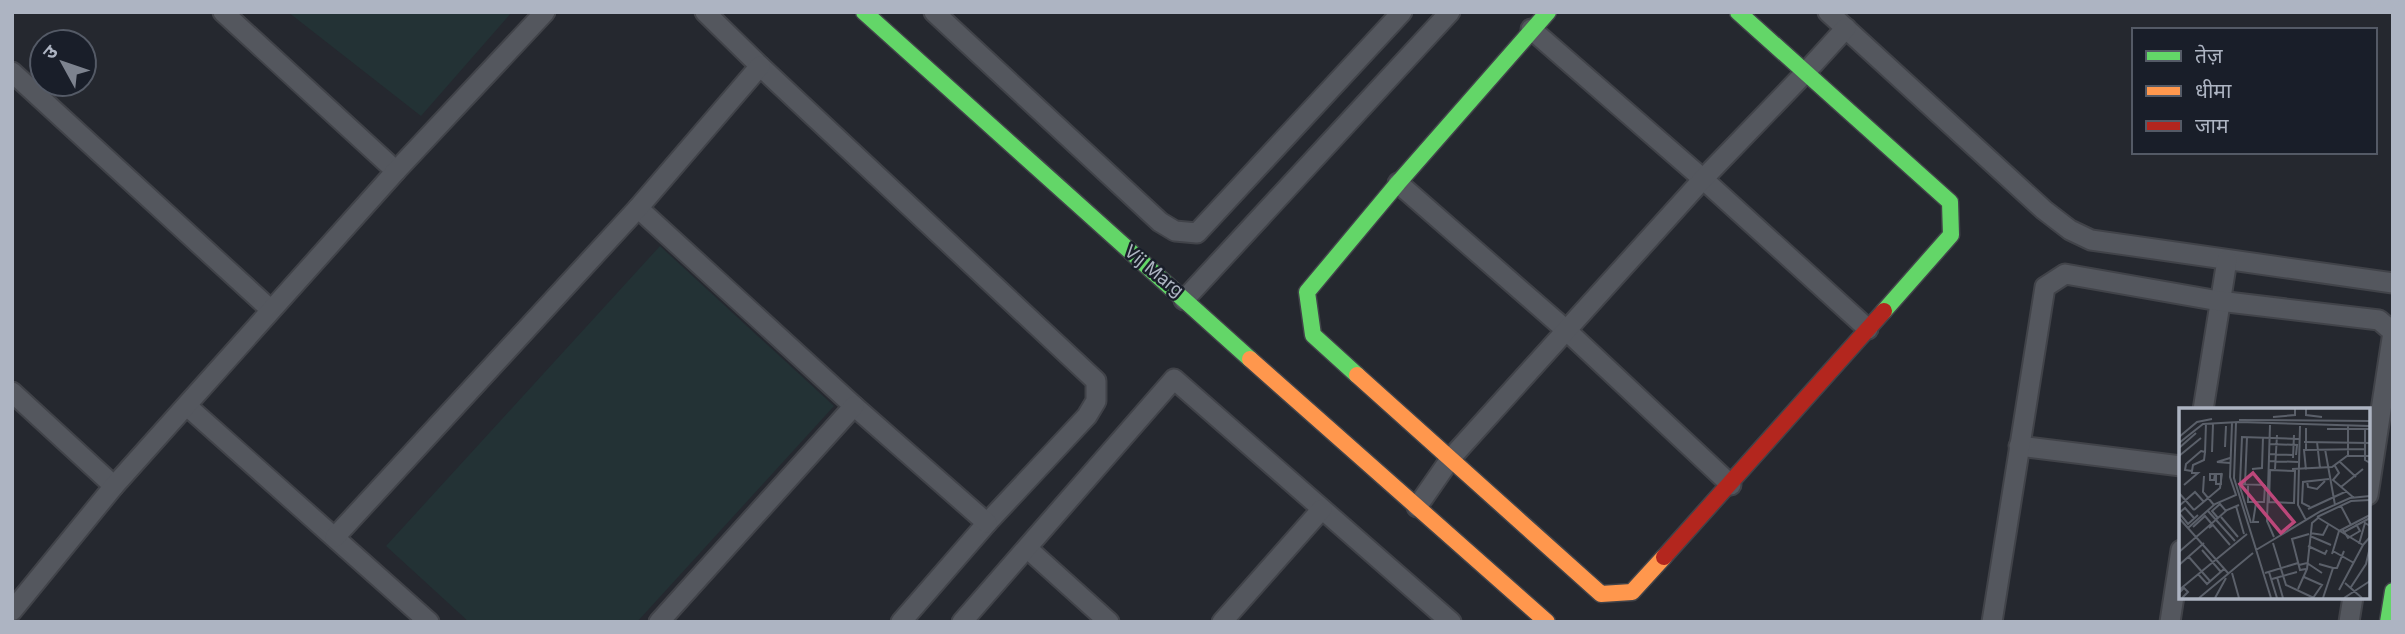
<svg xmlns="http://www.w3.org/2000/svg" width="2405" height="634" font-family="Inter,'Noto Sans Devanagari',sans-serif">
<rect width="100%" height="100%" fill="#25282f"/>
<!-- green -->
<g fill="#233235">
<path d="M288,12H512L421,116Z"/>
<path d="M660,246L834,406L637,622H469L386,546Z"/>
</g>
<g fill="none" stroke-linecap="round" stroke-linejoin="round">
<!-- street casing -->
<g stroke="#414349" stroke-width="23">
<g id="street">
<path d="M223,12L396,171"/>
<path d="M705,12L760,66L1096,381V401L1087,416L987,523L901,622"/>
<path d="M934,12L1160,222L1175,231L1197,233L1402,12"/>
<path d="M1828,12L2044,210L2070,230L2091,240L2393,283"/>
<path d="M1531,29L1703,179L1868,329"/>
<path d="M12,72L271,310"/>
<path d="M1398,183L1566,330L1731,485"/>
<path d="M638,208L854,406L987,523"/>
<path d="M1184,300L1450,12"/>
<path d="M12,392L114,486"/>
<path d="M187,406L429,622"/>
<path d="M2203,410L2227,260"/>
<path d="M2019,446L2181,466"/>
<path d="M1417,507L1451,458L1703,179L1805,73L1846,28"/>
<path d="M335,537L638,208L760,66"/>
<path d="M1027,548L1109,622"/>
<path d="M12,611L114,486L396,171L545,12"/>
<path d="M659,622L854,406"/>
<path d="M962,622L1174,379L1451,622"/>
<path d="M1222,622L1322,509"/>
<path d="M1992,622L2045,287L2065,274L2219,301L2379,320L2393,332L2368,495"/>
<path d="M2170,622L2181,550"/>
<path d="M2349,622L2353,597"/>
</g>
</g>
<!-- fast casing -->
<g stroke="#414349" stroke-width="19">
<g id="fast">
<path d="M864,12L1250,359"/>
<path d="M1738,12L1950,202L1951,235L1884,311"/>
<path d="M1357,375L1313,335L1307,292L1398,183L1548,12"/>
<path d="M2388,622L2393,591"/>
</g>
</g>
<!-- slow casing -->
<g stroke="#414349" stroke-width="19">
<g id="slow">
<path d="M1250,359L1547,622"/>
<path d="M1357,375L1601,594L1632,592L1664,557"/>
</g>
</g>
<!-- jam casing -->
<g stroke="#414349" stroke-width="19">
<path id="jam" d="M1664,557L1884,311"/>
</g>
<!-- street -->
<use href="#street" stroke="#54575e" stroke-width="19"/>
<!-- fast -->
<use href="#fast" stroke="#63d668" stroke-width="16"/>
<!-- slow -->
<use href="#slow" stroke="#ff974d" stroke-width="16"/>
<!-- jam -->
<use href="#jam" stroke="#b3261e" stroke-width="16"/>
</g>
<g text-anchor="middle" stroke-width="5" stroke-linejoin="round" paint-order="stroke">
<!-- street labels -->
<g font-size="18" fill="#adb4c2" stroke="#191e29">
<text transform="translate(1154 271) rotate(39)" y="6">Vij Marg</text>
</g>
</g>
<!-- overview -->
<g transform="translate(2179 408)">
<rect width="191" height="191" fill="#25282f"/>
<path fill="none" stroke="#5b606a" stroke-width="2" d="M127,0V7L143,9M94,9L116,7V0M60,12L191,13M60,14L191,18M57,15L55,70L92,190M91,17L88,113L95,129M121,18L119,97L127,112M148,21H191M186,21V52L191,55M0,29L18,14L33,11M125,34L191,35M138,34L141,60M0,35L24,16L60,14M90,36L118,37L117,47M46,39L47,18M0,40L17,25M146,41L156,97M127,42V20M22,43L26,44L25,52L14,57L13,63L6,62L7,56ZM33,44L34,16M26,45L27,15M91,46L114,47M0,48L22,30M169,48V18M51,50L38,54L51,55M114,50L115,27M89,53L119,54M161,54L177,69M156,58L160,65L154,72L175,90M73,61L83,60L84,29M96,61L98,27M113,61L153,59L168,48H191M91,62L116,63L115,95L90,94ZM127,62L125,42L186,41M31,66H36L35,72H31ZM37,66H42V76H37ZM25,68L24,84L35,97M128,73L129,79L138,81L146,73M59,76L86,77M60,76L72,115M61,76L63,29L121,31M66,76L68,29M69,76V94H85L86,77M5,77L19,65H12M162,79L184,61M0,85L15,102M77,95L74,114H80M0,98L16,84L25,94M57,98L65,126M162,98L172,117M131,99L123,95L124,74L150,71M129,101L168,83M15,102L41,80L43,65M29,103L56,133M42,109L59,129M138,109L184,137L191,129M138,109L172,93L191,92M0,110L49,165M15,110L6,100L0,105L9,116L19,107M39,110L33,103L41,96L47,103M14,119L26,108L32,115M9,120L36,96L57,87L51,69L53,15M30,120L34,117L51,137M164,122L169,130L181,123L177,116M165,124L191,110M131,125L144,127L149,117M131,128L152,137M94,135L107,177L135,190M180,136L186,115L191,118M129,138L146,146L148,142M23,142L42,164M77,142L142,103L171,90L191,88M154,143L175,155M0,144L48,102L60,97M153,146L160,123L191,107M9,148L31,173M140,156L154,160L144,190M0,157L25,135M120,157L128,155L143,165M154,160H158L165,143M127,161L121,162L113,131L130,126M90,164L98,190M53,165L60,190M86,165L119,155M19,166L28,176L45,161M98,169L104,190M125,169L143,177L134,190M93,171L118,164M166,175L183,190M172,179L187,156L191,139M119,181L128,161L133,115L139,110M0,182L68,126M160,182L184,137M0,185L5,180L9,184L3,190M20,190L74,145M36,190L47,170M165,190L191,173"/>
<path fill="#bc477a" fill-opacity="0.15" stroke="#bc477a" stroke-width="3.5" d="M74,65L115,114L102,125L61,76Z"/>
<rect width="191" height="191" fill="none" stroke="#adb4c2" stroke-width="3.5"/>
</g>
<!-- border -->
<rect width="2405" height="634" fill="none" stroke="#adb4c2" stroke-width="28"/>
<!-- legend -->
<rect x="2132" y="28" width="245" height="126" fill="#191e29" stroke="#545a66" stroke-width="2"/>
<rect x="2146" y="51" width="35" height="10" fill="#63d668" stroke="#545a66" stroke-width="2"/>
<text x="2195" y="63" font-size="21" fill="#adb4c2">तेज़</text>
<rect x="2146" y="86" width="35" height="10" fill="#ff974d" stroke="#545a66" stroke-width="2"/>
<text x="2195" y="98" font-size="21" fill="#adb4c2">धीमा</text>
<rect x="2146" y="121" width="35" height="10" fill="#b3261e" stroke="#545a66" stroke-width="2"/>
<text x="2195" y="133" font-size="21" fill="#adb4c2">जाम</text>
<!-- north arrow -->
<g transform="translate(63 63) rotate(310)"><circle r="33" fill="#191e29" stroke="#545a66" stroke-width="2"/>
<path d="M0-5L12 26L0 18L-12 26Z" fill="#7d838f"/>
<text y="-10" font-size="19" font-weight="bold" text-anchor="middle" fill="#adb4c2">उ</text>
</g>
</svg>
